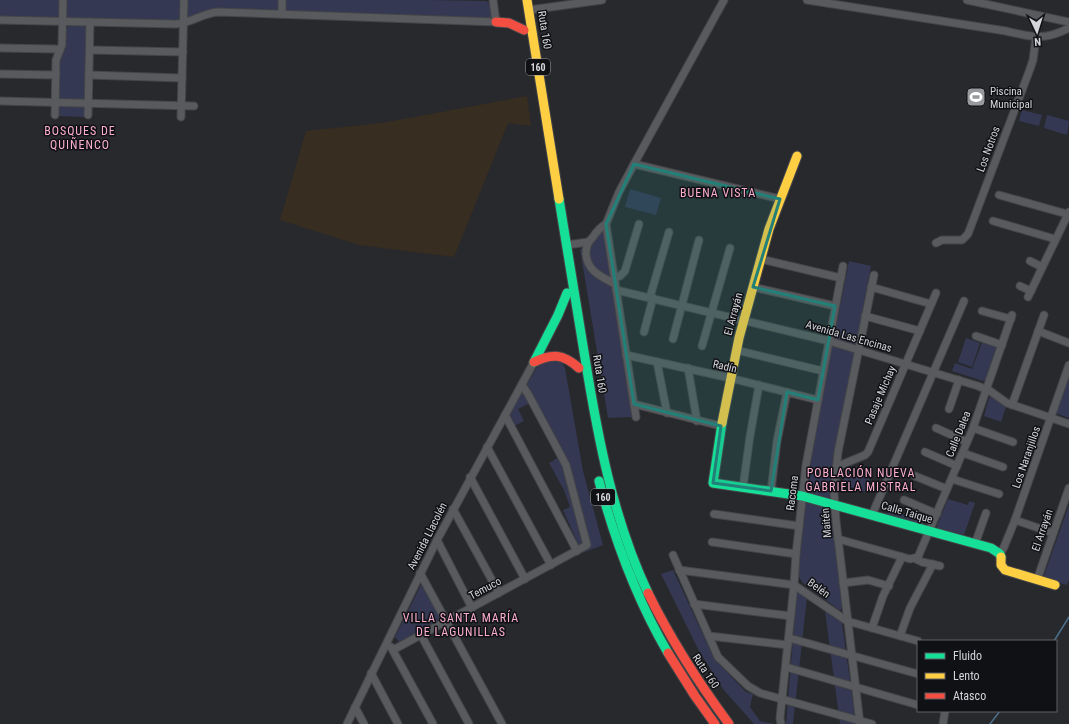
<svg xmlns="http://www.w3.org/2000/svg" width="1069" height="724" font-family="'Roboto Condensed',sans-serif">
<rect width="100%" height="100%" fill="#28292d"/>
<!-- industrial -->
<path fill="#372d21" d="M527,96L531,126L508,123L454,257L359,245L280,220L306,131L382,123Z"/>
<!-- green -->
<g fill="#343852">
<path d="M0,0H429L486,1L489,3L492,17L490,20L222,9H213L180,21L0,17Z"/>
<path d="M68,26H84L87,28L84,117L59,116L60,62C61,56 65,52 66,46C67,39 65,32 68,26Z"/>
<path d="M1022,110L1042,115L1039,126L1019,121Z"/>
<path d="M1047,115L1069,121L1067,135L1044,128Z"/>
<path d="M630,189L661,198L656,215L625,207Z"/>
<path d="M601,229H603L632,417L608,418L580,249L589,248Z"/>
<path d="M849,261L871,266L832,474L831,511L842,606L841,610H839L803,583L799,577L798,571L813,445Z"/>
<path d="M966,338L980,343L972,367L958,362Z"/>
<path d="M983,340L997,345L986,379L983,381L952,371L955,363L972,369Z"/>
<path d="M540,362H562L565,368L583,471L603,545L582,553L563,510L570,507L564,490L549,463L559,457L530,403L518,409L524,421L514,426L509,415Z"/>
<path d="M1068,377L1069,378V418L1055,413Z"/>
<path d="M992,397L1006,407L1001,422L984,416L989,398Z"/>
<path d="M847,470L870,479L865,492L842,484Z"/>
<path d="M948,499L968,505L969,501L975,503L964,535L937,528V525Z"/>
<path d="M1069,505V580L1067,585L1043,578Z"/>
<path d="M889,509L924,523L921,524L887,514Z"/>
<path d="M673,570L715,660L746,692L753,694L750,707L760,721L774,724H754L723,689L698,649L661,574Z"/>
<path d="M423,581L443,618L400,643L395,637Z"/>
<path d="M797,591L807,597L793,724H786Z"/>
<path d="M825,611L842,623L856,724H840Z"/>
</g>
<!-- water -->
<path fill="#4c708c" d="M976,88L980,89L981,91L979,104L974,106L971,102L973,90Z"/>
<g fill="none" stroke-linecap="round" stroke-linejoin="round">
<!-- stream -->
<g stroke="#4c708c" stroke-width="1.5">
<path d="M1054,641L1069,617"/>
<path d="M990,724L1000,711"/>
</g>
<!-- street casing -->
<g stroke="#444548" stroke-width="9">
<g id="street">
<path d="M807,0L1006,31C1032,37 1044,41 1069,28"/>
<path d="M967,0L1069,22"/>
<path d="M529,10L602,0"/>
<path d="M282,14V0"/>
<path d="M0,20L176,24C191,23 203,13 218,12L496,22L493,0"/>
<path d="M0,48L55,49L60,50"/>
<path d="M90,50L183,52"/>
<path d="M0,74L56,75"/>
<path d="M89,75L182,78"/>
<path d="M0,101L194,106"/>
<path d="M55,115L56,60L62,45L63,0"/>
<path d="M88,115L90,22"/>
<path d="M181,117L184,0"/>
<path d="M634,164L780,199"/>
<path d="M999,195L1067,214"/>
<path d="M993,221L1055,239"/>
<path d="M606,224L636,417"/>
<path d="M936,243L942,240H962L968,234L1030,69L1033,60L1036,37"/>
<path d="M567,245L588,242"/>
<path d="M760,259L841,278"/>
<path d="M1030,261L1042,267"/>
<path d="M614,278L620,276L625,271L639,224"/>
<path d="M615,284C602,277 587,271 586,254C586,246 588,242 593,237C597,231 600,227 606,224L619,192L634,164L724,0"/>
<path d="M1020,286L1031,291"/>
<path d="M753,287L835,306"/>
<path d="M871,287L931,304"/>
<path d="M616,290L829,341L978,386L990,391L1007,403L1069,424"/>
<path d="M650,297L669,232"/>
<path d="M1028,297L1069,212"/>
<path d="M982,311L1011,319"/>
<path d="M865,316L920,331"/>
<path d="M1038,331L1069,343"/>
<path d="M644,332L653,298"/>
<path d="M976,336L1002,345"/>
<path d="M673,339L699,240"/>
<path d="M702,346L730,248"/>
<path d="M736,350L823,371"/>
<path d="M626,355L730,378L818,400"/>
<path d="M657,362L667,413"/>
<path d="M688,368L697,421"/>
<path d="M634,404L721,426"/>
<path d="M1012,405L1044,315"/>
<path d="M949,409L959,380"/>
<path d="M505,415L577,551"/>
<path d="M936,428L967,442"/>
<path d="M973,428L1013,442"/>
<path d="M487,447L551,565"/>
<path d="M925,452L957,466"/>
<path d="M963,453L1003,467"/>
<path d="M836,467L865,455L868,452L936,293"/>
<path d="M915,476L947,489"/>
<path d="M470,477L525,579"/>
<path d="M952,479L999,494"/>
<path d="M743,487L750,436L759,385"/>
<path d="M771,491L777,441L787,392"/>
<path d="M904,500L937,514"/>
<path d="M453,509L499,593"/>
<path d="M714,514L799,526"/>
<path d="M872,515L964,301"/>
<path d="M1015,520L1053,533"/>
<path d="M838,539L910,559L918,557L973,428L1012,315"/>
<path d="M437,540L472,608"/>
<path d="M712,542L796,554"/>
<path d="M975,544L986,513"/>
<path d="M1000,554L1004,547L1015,520L1069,365"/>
<path d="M673,555L718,657L748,686L760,693L872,724"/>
<path d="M916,559L922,562L940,566"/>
<path d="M679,570L794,585L847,621L918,641"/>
<path d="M420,573L502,724"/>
<path d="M1037,580L1069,488"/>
<path d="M843,583L868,580L889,586"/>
<path d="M694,604L791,616"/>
<path d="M872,628L883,596L902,557"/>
<path d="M421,635L469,724"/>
<path d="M709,636L788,645"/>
<path d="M900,636L910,608L933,564"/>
<path d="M789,638L918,674"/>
<path d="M391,647L433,724"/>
<path d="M393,650L587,545L566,465L528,394L522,385"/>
<path d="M786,667L918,705"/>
<path d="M371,673L398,724"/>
<path d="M355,707L364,724"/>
<path d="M347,724L437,540L534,362"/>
<path d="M781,724L780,718L794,585L796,554L806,465L843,266"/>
<path d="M860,724L836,521L834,492L838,452L874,275"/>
<path d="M943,724L945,711"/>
</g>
</g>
<!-- fast casing -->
<g stroke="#444548" stroke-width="11">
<g id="fast">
<path d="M559,199C568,252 576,305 585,358C598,438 613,519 648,593"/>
<path d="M534,362L558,315L567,293"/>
<path d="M722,423L713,483L802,496L991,548L1000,554L1001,557"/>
<path d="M599,481C615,541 636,598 668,653"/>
</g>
</g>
<!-- slow casing -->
<g stroke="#444548" stroke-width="11">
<g id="slow">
<path d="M527,0L559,199"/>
<path d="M722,423L739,338L769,229L797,156"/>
<path d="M1001,557V565L1005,570L1055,585"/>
</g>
</g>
<!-- jam casing -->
<g stroke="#444548" stroke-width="11">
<g id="jam">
<path d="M496,22L509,23L524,30"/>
<path d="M534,362C553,353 563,354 579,368"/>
<path d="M648,593C671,640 698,682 729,724"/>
<path d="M668,653L695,696L715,724"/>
</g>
</g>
<!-- street -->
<use href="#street" stroke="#595a5d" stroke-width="7"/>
<!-- fast -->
<use href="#fast" stroke="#16e098" stroke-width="9"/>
<!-- slow -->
<use href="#slow" stroke="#ffcf43" stroke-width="9"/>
<!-- jam -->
<use href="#jam" stroke="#f24e42" stroke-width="9"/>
</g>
<!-- marked area -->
<path fill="#238079" fill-opacity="0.2" stroke="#238079" stroke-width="3" stroke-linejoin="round" d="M634,164L780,199L753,287L835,306L818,400L787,392L771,491L713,483L721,426L634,404L606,224Z"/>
<!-- icons -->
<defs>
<g id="stadium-square" transform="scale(1)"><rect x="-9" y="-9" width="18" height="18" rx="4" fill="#98999e" stroke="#101114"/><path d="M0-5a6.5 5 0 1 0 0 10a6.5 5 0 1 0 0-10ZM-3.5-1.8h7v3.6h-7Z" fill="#fff"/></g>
</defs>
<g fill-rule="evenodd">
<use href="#stadium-square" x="976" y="97"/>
</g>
<g text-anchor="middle" stroke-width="3" stroke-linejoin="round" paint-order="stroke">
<!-- shield labels -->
<g fill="#101114" stroke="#999a9f" stroke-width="1">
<rect x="526" y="59" width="24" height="16" rx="3"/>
<rect x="591" y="489" width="24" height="16" rx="3"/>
</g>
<g font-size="10" font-weight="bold" fill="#d4d5db">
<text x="538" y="71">160</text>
<text x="603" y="501">160</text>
</g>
<!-- street labels -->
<g font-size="11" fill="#d4d5db" stroke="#101114">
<text transform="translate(545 30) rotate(81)" y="4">Ruta 160</text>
<text transform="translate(988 149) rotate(-70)" y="4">Los Notros</text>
<text transform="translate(733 314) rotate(-75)" y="4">El Arrayán</text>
<text transform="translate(849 336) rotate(16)" y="4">Avenida Las Encinas</text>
<text transform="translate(725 366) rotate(13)" y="4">Radín</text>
<text transform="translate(600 374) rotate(81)" y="4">Ruta 160</text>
<text transform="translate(880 395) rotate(-67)" y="4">Pasaje Michay</text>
<text transform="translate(958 434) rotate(-68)" y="4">Calle Dalea</text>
<text transform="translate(1026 457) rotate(-71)" y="4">Los Naranjillos</text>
<text transform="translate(792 493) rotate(-83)" y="4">Racoma</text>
<text transform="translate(907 512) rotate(16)" y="4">Calle Taique</text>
<text transform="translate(826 523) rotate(-95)" y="4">Maitén</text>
<text transform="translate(1042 530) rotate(-71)" y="4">El Arrayán</text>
<text transform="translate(427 536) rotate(-63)" y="4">Avenida Llacolén</text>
<text transform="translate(485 588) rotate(-28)" y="4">Temuco</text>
<text transform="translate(819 588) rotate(35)" y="4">Belén</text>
<text transform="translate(706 671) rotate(56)" y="4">Ruta 160</text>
</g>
<!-- poi labels -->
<g font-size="11" fill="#d4d5db" stroke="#101114" text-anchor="start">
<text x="990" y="95">Piscina<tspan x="990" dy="13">Municipal</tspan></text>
</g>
<!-- neighbourhood labels -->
<g font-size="12" letter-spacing="1" fill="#fdafd0" stroke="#101114">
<text x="80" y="135">BOSQUES DE<tspan x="80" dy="14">QUIÑENCO</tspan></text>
<text x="718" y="197">BUENA VISTA</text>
<text x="861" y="477">POBLACIÓN NUEVA<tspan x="861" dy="14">GABRIELA MISTRAL</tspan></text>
<text x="461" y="622">VILLA SANTA MARÍA<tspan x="461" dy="14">DE LAGUNILLAS</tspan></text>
</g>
</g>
<!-- legend -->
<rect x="917" y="640" width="140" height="72" fill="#101114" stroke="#5e5f64"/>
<rect x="925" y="653" width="20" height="6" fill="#16e098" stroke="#5e5f64"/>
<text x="953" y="660" font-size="12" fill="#d4d5db">Fluido</text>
<rect x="925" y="673" width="20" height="6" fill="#ffcf43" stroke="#5e5f64"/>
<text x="953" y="680" font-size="12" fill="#d4d5db">Lento</text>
<rect x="925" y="693" width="20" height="6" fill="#f24e42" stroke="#5e5f64"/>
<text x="953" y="700" font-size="12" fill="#d4d5db">Atasco</text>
<!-- north arrow -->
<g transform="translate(1037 32) rotate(176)" stroke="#101114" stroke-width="3" paint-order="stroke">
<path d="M0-3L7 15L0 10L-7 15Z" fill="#d4d5db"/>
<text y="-6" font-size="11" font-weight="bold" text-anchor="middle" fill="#d4d5db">N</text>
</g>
</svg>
